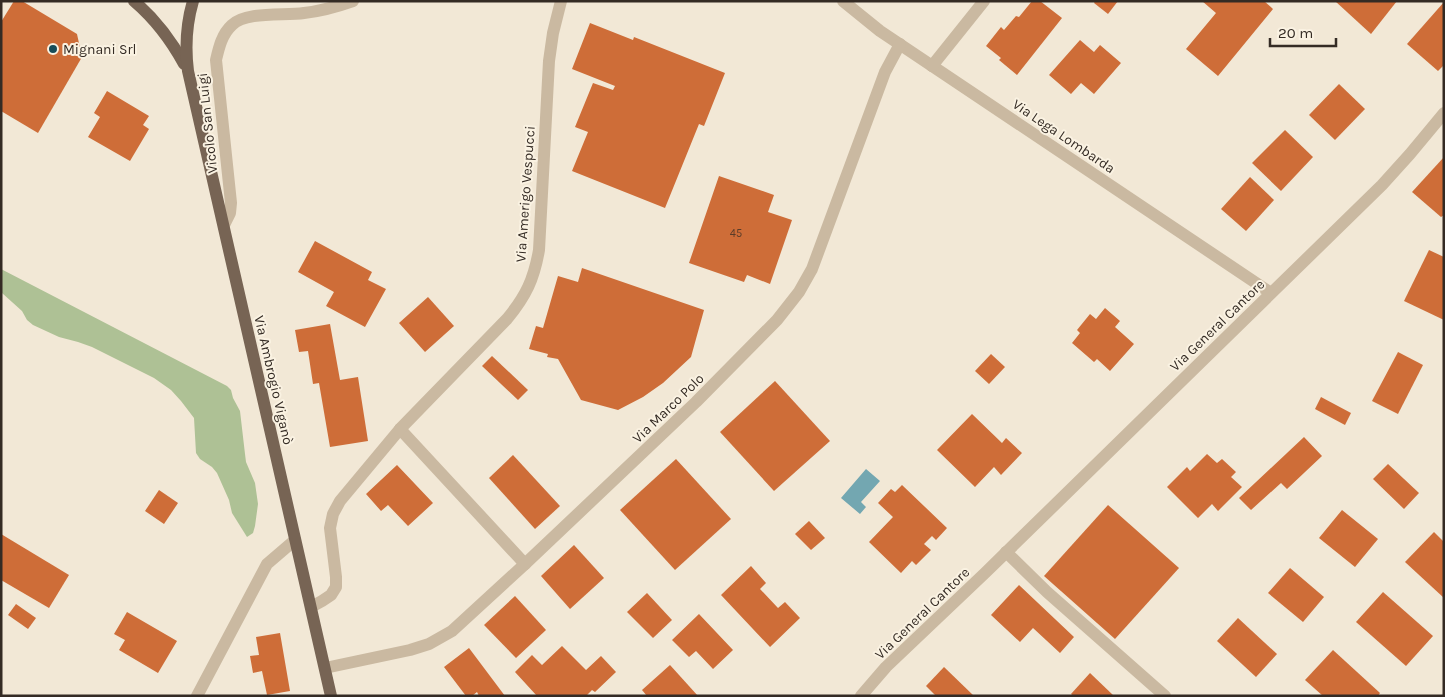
<svg xmlns="http://www.w3.org/2000/svg" width="1445" height="697" font-family="Karla,sans-serif">
<rect width="100%" height="100%" fill="#f2e8d6"/>
<!-- green -->
<path fill="#aec195" d="M1,269L227,386L231,390L233,398L240,411L245,454L246,462L255,483L258,504L255,526L253,533L247,537L232,513L229,500L217,473L212,467L200,459L196,453L194,418L181,401L171,390L154,378L92,347L78,342L59,337L33,325L27,320L22,311L2,293Z"/>
<!-- water -->
<path fill="#73a7b1" d="M866,469L880,481L861,502L866,507L860,514L841,498Z"/>
<!-- building -->
<g fill="#ce6d38">
<path d="M14,1H22L77,34L82,57L38,133L1,111V22Z"/>
<path d="M1032,1H1040L1062,18L1017,75L999,60L1001,58L986,46L1001,27L1004,30L1016,16L1019,17Z"/>
<path d="M1095,1H1118L1108,14L1094,3Z"/>
<path d="M1202,1H1264L1273,9L1218,76L1186,49L1216,13Z"/>
<path d="M1335,1H1397L1371,34Z"/>
<path d="M1444,2V65L1438,71L1407,44Z"/>
<path d="M590,23L633,40L634,37L725,73L704,126L699,124L665,208L572,171L588,132L575,127L593,83L613,90L615,86L572,69Z"/>
<path d="M1080,40L1094,52L1100,45L1121,63L1094,94L1081,83L1071,94L1049,75Z"/>
<path d="M1339,84L1365,109L1335,140L1309,115Z"/>
<path d="M107,91L149,116L143,125L149,129L130,161L88,137L100,117L94,113Z"/>
<path d="M1285,130L1313,157L1281,191L1252,163Z"/>
<path d="M1444,157V215L1441,217L1412,192Z"/>
<path d="M719,176L774,195L768,212L792,220L770,284L747,275L744,282L689,263Z"/>
<path d="M1250,177L1274,200L1246,231L1221,209Z"/>
<path d="M315,241L372,272L368,280L386,289L365,327L326,306L334,292L298,272Z"/>
<path d="M1429,250L1444,257V320L1404,301Z"/>
<path d="M582,268L704,310L691,357L663,383L643,397L618,410L581,400L558,359L547,357L548,354L529,349L536,326L543,328L558,276L578,282Z"/>
<path d="M428,297L454,326L425,352L399,323Z"/>
<path d="M1105,308L1120,321L1115,327L1134,344L1110,371L1097,359L1094,362L1072,343L1080,333L1077,330L1090,314L1096,319Z"/>
<path d="M330,324L340,380L358,377L368,441L330,447L319,383L313,384L308,351L299,352L295,330Z"/>
<path d="M1398,352L1423,365L1398,414L1372,401Z"/>
<path d="M991,354L1005,367L989,384L975,371Z"/>
<path d="M492,356L528,390L518,400L482,366Z"/>
<path d="M775,381L830,441L774,491L720,432Z"/>
<path d="M1321,397L1351,413L1345,425L1315,409Z"/>
<path d="M972,414L1002,443L1006,438L1022,453L1001,475L994,467L975,487L937,450Z"/>
<path d="M1304,437L1322,456L1287,489L1281,483L1251,510L1239,498Z"/>
<path d="M1207,454L1217,463L1222,459L1236,472L1231,477L1242,487L1218,511L1212,504L1198,518L1167,487L1187,467L1190,471Z"/>
<path d="M513,455L560,506L535,529L489,478Z"/>
<path d="M676,459L731,519L675,570L620,510Z"/>
<path d="M1388,464L1419,493L1404,509L1373,479Z"/>
<path d="M397,465L433,503L408,526L388,505L381,511L366,494Z"/>
<path d="M902,485L947,528L936,540L932,536L924,544L931,550L916,565L912,561L901,573L869,542L893,517L878,503L891,489L895,492Z"/>
<path d="M159,490L178,503L164,524L145,511Z"/>
<path d="M1108,505L1179,568L1115,639L1044,576Z"/>
<path d="M1342,510L1378,539L1355,567L1319,538Z"/>
<path d="M809,521L825,538L811,550L795,534Z"/>
<path d="M1434,532L1444,542V598L1405,562Z"/>
<path d="M1,534L69,575L49,608L1,580Z"/>
<path d="M574,545L604,578L570,609L541,576Z"/>
<path d="M751,566L766,583L760,589L778,608L785,602L800,618L770,647L721,595Z"/>
<path d="M1290,568L1324,597L1303,622L1268,593Z"/>
<path d="M1019,585L1074,637L1060,653L1033,628L1020,642L991,615Z"/>
<path d="M1383,592L1433,636L1406,666L1356,622Z"/>
<path d="M647,593L672,620L653,638L627,612Z"/>
<path d="M515,596L546,630L516,658L484,625Z"/>
<path d="M16,604L36,618L28,629L8,615Z"/>
<path d="M127,612L177,641L158,673L119,650L125,640L114,634Z"/>
<path d="M699,614L733,650L713,669L696,651L689,657L672,640Z"/>
<path d="M1238,618L1277,654L1256,677L1217,641Z"/>
<path d="M280,633L290,691L267,695L262,671L253,673L250,656L259,655L256,637Z"/>
<path d="M562,646L586,670L601,656L616,672L595,692L592,690L586,696H537L515,672L532,655L542,665Z"/>
<path d="M469,648L505,696H479L477,692L472,696H466L444,667Z"/>
<path d="M1333,650L1380,693L1378,696H1323L1305,680Z"/>
<path d="M670,665L698,696H647L642,690Z"/>
<path d="M944,667L974,696H936L926,686Z"/>
<path d="M1090,673L1114,696H1073L1071,694Z"/>
</g>
<g fill="none" stroke-linecap="round" stroke-linejoin="round">
<!-- minor -->
<g stroke="#cab9a1" stroke-width="12">
<path d="M843,1L880,31L1271,293"/>
<path d="M932,66L984,1"/>
<path d="M224,225L230,213L231,203L216,60C219,47 222,34 232,25C246,11 284,16 304,13C321,11 336,7 353,1"/>
<path d="M400,429L525,564"/>
<path d="M1006,552L1047,592L1165,696"/>
<path d="M311,607L322,601L331,595L336,587V577L330,528L333,514L340,501L400,429L507,319C526,296 534,279 539,250L549,61L553,33L561,1"/>
<path d="M325,668L410,650L429,644L452,631L525,564L696,402L777,320L799,292L812,269L885,72L900,44"/>
<path d="M197,696L267,564L295,540"/>
<path d="M861,696L886,667L985,573L1382,185L1410,154L1444,113"/>
</g>
<!-- major -->
<g stroke="#776454" stroke-width="12">
<path d="M134,1C155,19 171,40 184,64"/>
<path d="M193,1C186,25 185,47 188,71L331,696"/>
</g>
</g>
<!-- markers -->
<circle fill="#184c58" stroke="#faf2e2" stroke-width="2" cx="53" cy="49" r="5"/>
<g text-anchor="middle" stroke-width="4" stroke-linejoin="round" paint-order="stroke">
<!-- number labels -->
<g font-size="11" fill="#5a3c29">
<text x="736" y="237">45</text>
</g>
<!-- poi labels -->
<g font-size="14" fill="#342b24" stroke="#faf2e2" text-anchor="start">
<text x="63" y="54">Mignani Srl</text>
</g>
<!-- street labels -->
<g font-size="14" fill="#342b24" stroke="#faf2e2">
<text transform="translate(207 123) rotate(-96)" y="5">Vicolo San Luigi</text>
<text transform="translate(1064 136) rotate(34)" y="5">Via Lega Lombarda</text>
<text transform="translate(525 194) rotate(-86)" y="5">Via Amerigo Vespucci</text>
<text transform="translate(1217 325) rotate(-44)" y="5">Via General Cantore</text>
<text transform="translate(274 380) rotate(77)" y="5">Via Ambrogio Viganò</text>
<text transform="translate(668 408) rotate(-44)" y="5">Via Marco Polo</text>
<text transform="translate(922 613) rotate(-44)" y="5">Via General Cantore</text>
</g>
</g>
<!-- border -->
<rect width="1445" height="697" fill="none" stroke="#342b24" stroke-width="5"/>
<!-- scale -->
<path d="M1270 38v8h66v-8" fill="none" stroke="#342b24" stroke-width="2.5"/>
<text x="1278" y="38" font-size="15" fill="#342b24" stroke="#faf2e2" stroke-width="4" paint-order="stroke">20 m</text>
</svg>
